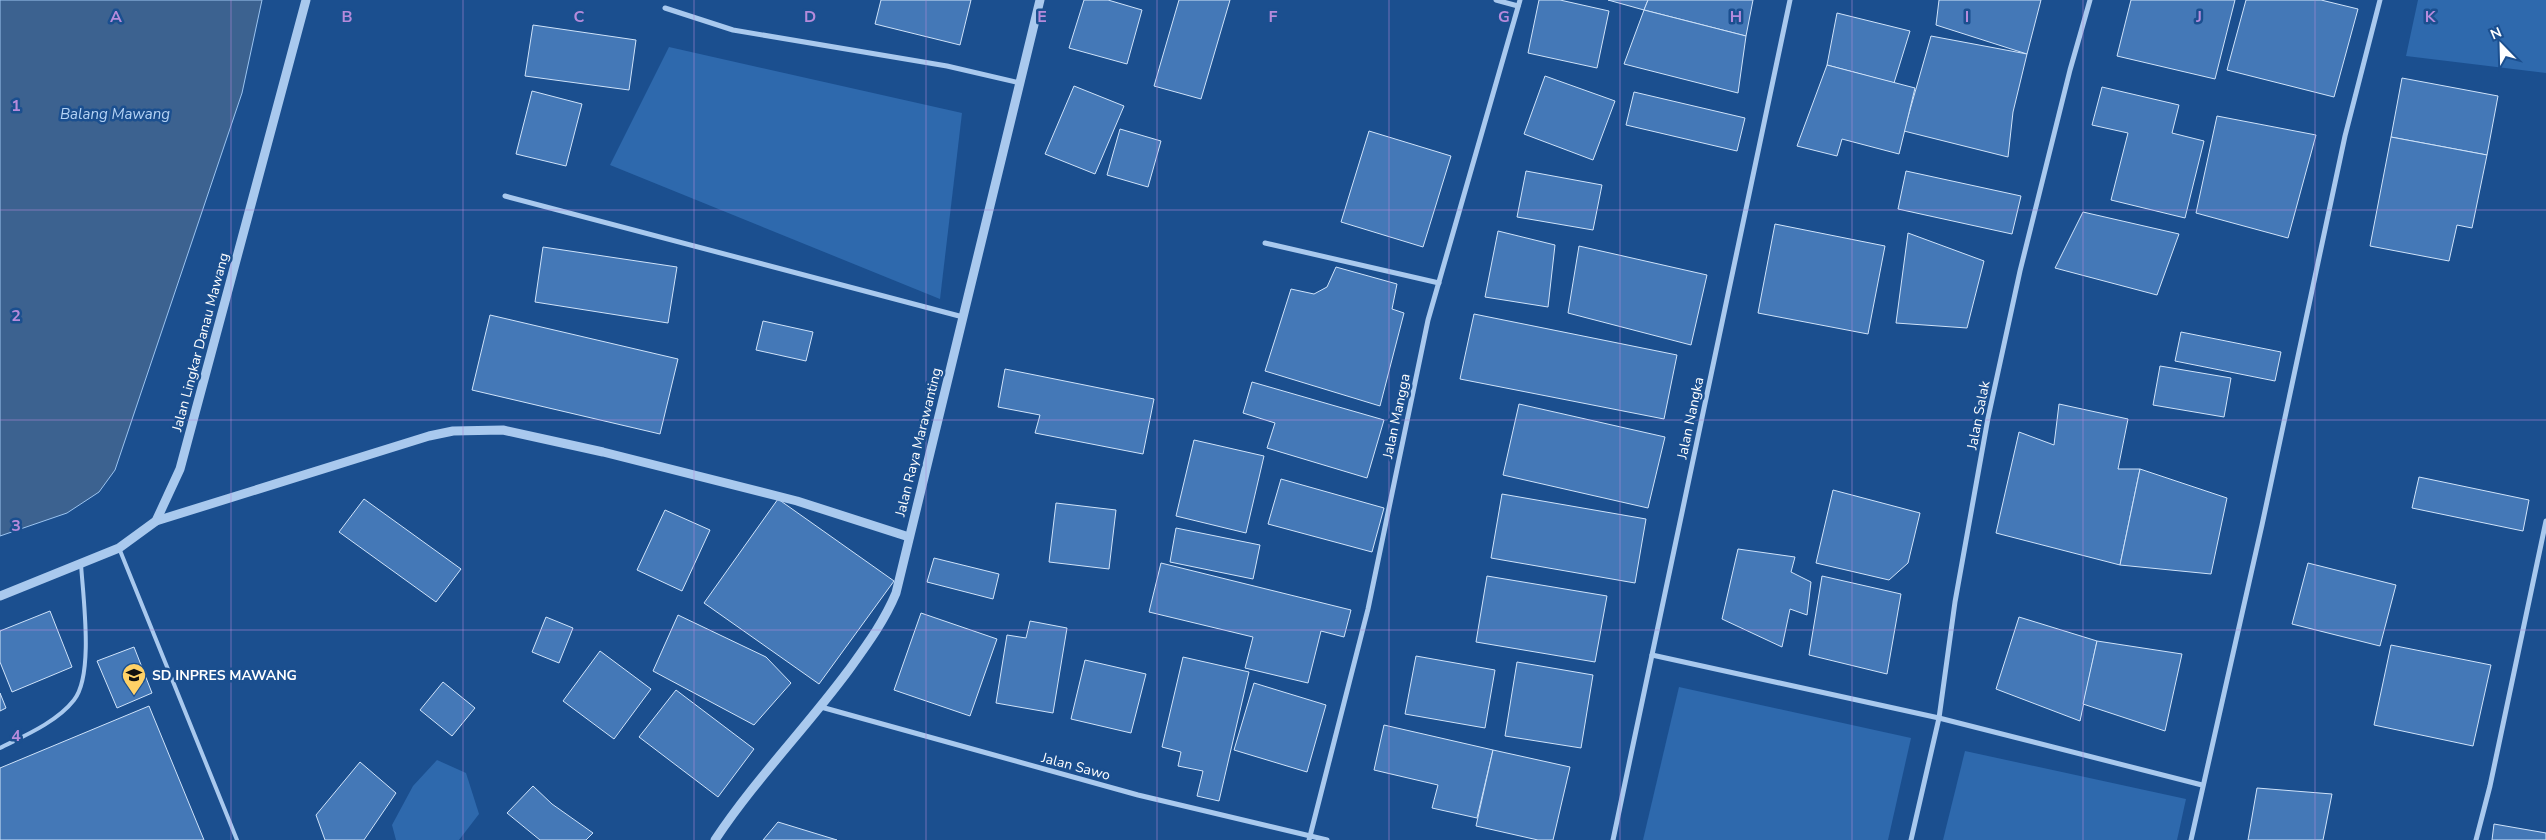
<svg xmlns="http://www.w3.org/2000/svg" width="2546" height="840" font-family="'Nunito Sans',sans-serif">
<rect width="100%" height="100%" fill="#1b4f8f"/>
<!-- green -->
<g fill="#2e69ad">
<path d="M2418,0H2546V73L2406,56Z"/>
<path d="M669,47L962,113L940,299L610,165Z"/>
<path d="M1679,687L1911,738L1888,840H1643Z"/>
<path d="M1965,751L2186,799L2177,840H1943Z"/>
<path d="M437,760L466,773L479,814L459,840H396L392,825L413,786Z"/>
</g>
<!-- water -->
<path fill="#3c6290" stroke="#9cc4f0" d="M0,0H262L242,93L115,470L99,492L67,513L0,536Z"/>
<!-- building -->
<g fill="#4478b7" stroke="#cfe3fa">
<path d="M881,0H971L960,45L875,24Z"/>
<path d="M1084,0H1108L1142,10L1127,64L1069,48Z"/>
<path d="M1179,0H1230L1201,99L1154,86Z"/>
<path d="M1539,0H1560L1609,11L1597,68L1528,53Z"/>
<path d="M1608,0H1648L1644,10Z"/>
<path d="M1648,0H1753L1746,36L1644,10Z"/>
<path d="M1939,0H2041L2027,54L1936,25Z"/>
<path d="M2131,0H2235L2215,79L2117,56Z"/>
<path d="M2246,0H2321L2358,9L2334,97L2227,70Z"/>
<path d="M1644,10L1746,36L1738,93L1624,64Z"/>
<path d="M1837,13L1910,31L1894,83L1827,65Z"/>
<path d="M533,25L636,40L629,90L525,76Z"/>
<path d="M1931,36L2027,54L2013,112L2008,157L1904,131Z"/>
<path d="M1827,65L1915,88L1899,154L1842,139L1837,156L1797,146Z"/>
<path d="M1545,76L1615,101L1593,160L1524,134Z"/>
<path d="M2402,78L2498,96L2487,155L2391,137Z"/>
<path d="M1074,86L1124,106L1095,174L1045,154Z"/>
<path d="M2102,87L2179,105L2172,133L2204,141L2185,218L2111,200L2128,133L2092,125Z"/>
<path d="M532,91L582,104L566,166L516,154Z"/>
<path d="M1634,92L1745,118L1737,151L1626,125Z"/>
<path d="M2217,116L2316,135L2288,238L2196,213Z"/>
<path d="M1120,129L1161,141L1148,187L1107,175Z"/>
<path d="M1369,131L1451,156L1423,247L1341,222Z"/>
<path d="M2391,137L2487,155L2472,228L2457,225L2449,261L2370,246Z"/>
<path d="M1526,171L1602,185L1593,230L1517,217Z"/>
<path d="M1906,171L2021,196L2012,234L1898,209Z"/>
<path d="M2083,212L2179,234L2157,295L2055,268Z"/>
<path d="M1775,224L1885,246L1868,334L1758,313Z"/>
<path d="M1498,231L1555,245L1548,307L1485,297Z"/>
<path d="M1908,233L1984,261L1967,328L1896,323Z"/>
<path d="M1579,246L1707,275L1691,345L1568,313Z"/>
<path d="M543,247L677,267L668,323L535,302Z"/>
<path d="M1336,267L1397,284L1392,309L1404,313L1380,406L1265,371L1291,289L1314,294L1327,287Z"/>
<path d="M1474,314L1677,355L1664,419L1460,379Z"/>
<path d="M490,315L678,359L660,434L472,390Z"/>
<path d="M763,321L813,332L806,361L756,350Z"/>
<path d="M2181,332L2281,352L2275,381L2175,361Z"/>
<path d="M2160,366L2231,378L2224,417L2153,405Z"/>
<path d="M1005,369L1154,399L1143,454L1035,433L1040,415L998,407Z"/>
<path d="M1252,382L1384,420L1367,478L1267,448L1275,423L1243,413Z"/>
<path d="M1519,404L1665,437L1648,508L1503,475Z"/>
<path d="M2059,404L2128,419L2118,469H2140L2120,565L1996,533L2019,432L2054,445Z"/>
<path d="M1194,440L1264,456L1246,533L1176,516Z"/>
<path d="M2140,469L2227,498L2211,574L2120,565Z"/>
<path d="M2419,477L2529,500L2523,531L2412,508Z"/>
<path d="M1281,479L1384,508L1372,552L1268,524Z"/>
<path d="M1833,490L1920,513L1908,563L1889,580L1816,563Z"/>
<path d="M1502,494L1646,519L1635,583L1491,558Z"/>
<path d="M364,499L461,569L436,602L339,532Z"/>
<path d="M778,499L894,581L819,684L704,603Z"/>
<path d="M1056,503L1116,510L1109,569L1049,562Z"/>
<path d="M665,510L710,530L682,591L637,570Z"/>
<path d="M1176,528L1260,545L1253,579L1170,562Z"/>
<path d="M1738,549L1795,557L1791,572L1811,582L1807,615L1790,609L1782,647L1722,619Z"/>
<path d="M934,558L999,574L993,599L927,582Z"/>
<path d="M1161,563L1351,610L1344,637L1321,631L1308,683L1245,668L1253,637L1149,612Z"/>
<path d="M2308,563L2396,585L2380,646L2292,624Z"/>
<path d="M1487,576L1607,596L1595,662L1476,642Z"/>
<path d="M1822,576L1901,594L1887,674L1809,655Z"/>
<path d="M50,611L72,667L12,692L0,662V631Z"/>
<path d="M921,613L997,639L970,716L894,690Z"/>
<path d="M678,615L766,657L791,683L754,725L653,671Z"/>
<path d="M546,617L573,628L559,663L532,652Z"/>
<path d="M2019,617L2097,641L2080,721L1996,689Z"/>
<path d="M1030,621L1067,628L1053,713L996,703L1007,635L1026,638Z"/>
<path d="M2097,641L2182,654L2165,731L2083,704Z"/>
<path d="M2391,645L2491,665L2473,746L2374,725Z"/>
<path d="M134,647L152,693L117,708L97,661Z"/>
<path d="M600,651L651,689L614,739L563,701Z"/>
<path d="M1416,656L1495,670L1485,728L1405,714Z"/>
<path d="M1183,657L1249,672L1219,801L1197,796L1203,771L1178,766L1181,752L1162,747Z"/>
<path d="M1085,660L1146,674L1131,733L1071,719Z"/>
<path d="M1517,662L1593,675L1581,748L1505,736Z"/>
<path d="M443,682L475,708L452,736L420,710Z"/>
<path d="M1254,683L1326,705L1307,772L1234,750Z"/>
<path d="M676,690L754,749L718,797L639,737Z"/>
<path d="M0,693L6,708L0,711Z"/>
<path d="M149,706L204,840H0V768Z"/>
<path d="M1384,725L1493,750L1477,818L1432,808L1438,785L1374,770Z"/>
<path d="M1493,750L1570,767L1553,840H1538L1476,826Z"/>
<path d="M360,762L396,793L364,840H325L316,815Z"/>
<path d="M533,786L552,804L593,833L586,840H540L507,813Z"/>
<path d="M2257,788L2332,794L2323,840H2248Z"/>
<path d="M778,822L837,840H763Z"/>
<path d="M2494,824L2546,833V840H2492Z"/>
</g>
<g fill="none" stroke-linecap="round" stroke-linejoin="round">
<!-- service -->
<g stroke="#a9c9ee" stroke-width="4">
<path d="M119,548L237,840"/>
<path d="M0,748C24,736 57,722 74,700C94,675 83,597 81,564"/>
</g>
<!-- minor -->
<g stroke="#a9c9ee" stroke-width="5">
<path d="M1496,0L1518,6"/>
<path d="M665,8L733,30L947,66L1020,83"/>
<path d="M505,196L963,317"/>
<path d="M1265,243L1439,283"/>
<path d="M1652,655L1939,718L2202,785"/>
<path d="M821,707L1138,795L1327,840"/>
<path d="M1309,840L1368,609L1428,320L1520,0"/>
<path d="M1613,840L1790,0"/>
<path d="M1911,840L1939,718L1955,602L1988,418L2020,271L2070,70L2090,0"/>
<path d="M2191,840L2262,525L2345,136L2380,0"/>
<path d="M2476,840L2490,786L2546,521"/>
</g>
<!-- tertiary -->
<g stroke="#a9c9ee" stroke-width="9">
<path d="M156,521L429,436L453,431L503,430L603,452L797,501L909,537"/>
<path d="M0,596L119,548L156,521L180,469L306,0"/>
<path d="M715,840C754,781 805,729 848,671C866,646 884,622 896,593L1040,0"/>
</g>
</g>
<!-- grid -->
<path fill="none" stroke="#b68bdc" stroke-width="1" stroke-opacity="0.55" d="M231,0V840M463,0V840M694,0V840M926,0V840M1157,0V840M1389,0V840M1620,0V840M1852,0V840M2083,0V840M2315,0V840M0,210H2546M0,420H2546M0,630H2546"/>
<!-- icons -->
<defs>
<g id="school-pin" transform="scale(1.25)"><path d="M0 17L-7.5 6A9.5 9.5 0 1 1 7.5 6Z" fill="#ffd166" stroke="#1b4f8f"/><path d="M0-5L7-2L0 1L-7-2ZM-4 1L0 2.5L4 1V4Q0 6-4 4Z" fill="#111"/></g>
</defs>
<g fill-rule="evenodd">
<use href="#school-pin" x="134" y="675"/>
</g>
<g text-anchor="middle" stroke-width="5" stroke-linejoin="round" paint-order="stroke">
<!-- street labels -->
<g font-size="14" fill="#fff" stroke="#1b4f8f">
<text transform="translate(200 342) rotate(-75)" y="5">Jalan Lingkar Danau Mawang</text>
<text transform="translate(1978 415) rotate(-79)" y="5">Jalan Salak</text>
<text transform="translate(1396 416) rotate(-78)" y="5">Jalan Mangga</text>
<text transform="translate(1690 418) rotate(-78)" y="5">Jalan Nangka</text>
<text transform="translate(918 442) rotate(-76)" y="5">Jalan Raya Marawanting</text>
<text transform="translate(1076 766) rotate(15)" y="5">Jalan Sawo</text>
</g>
<!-- poi labels -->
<g font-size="14" font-weight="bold" fill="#fff" stroke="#1b4f8f" text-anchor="start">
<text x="152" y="680">SD INPRES MAWANG</text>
</g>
<!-- water labels -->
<g font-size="15" font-style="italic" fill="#b5d3f5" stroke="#1b4f8f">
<text x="115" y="119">Balang Mawang</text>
</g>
</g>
<g font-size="16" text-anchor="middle" font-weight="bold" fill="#b68bdc" stroke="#1b4f8f" stroke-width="5" stroke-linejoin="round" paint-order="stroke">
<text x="116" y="22">A</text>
<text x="347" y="22">B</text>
<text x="579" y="22">C</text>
<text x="810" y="22">D</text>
<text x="1042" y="22">E</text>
<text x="1273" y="22">F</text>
<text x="1504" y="22">G</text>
<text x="1736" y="22">H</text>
<text x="1967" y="22">I</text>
<text x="2199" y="22">J</text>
<text x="2430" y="22">K</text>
<text x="16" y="111">1</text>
<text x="16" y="321">2</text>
<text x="16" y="531">3</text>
<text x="16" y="741">4</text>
</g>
<!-- north arrow -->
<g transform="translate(2501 45) rotate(337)" stroke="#1b4f8f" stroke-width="4" paint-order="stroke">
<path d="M0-4L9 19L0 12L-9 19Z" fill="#ffffff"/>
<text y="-8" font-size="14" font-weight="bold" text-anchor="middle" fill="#ffffff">N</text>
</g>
</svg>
